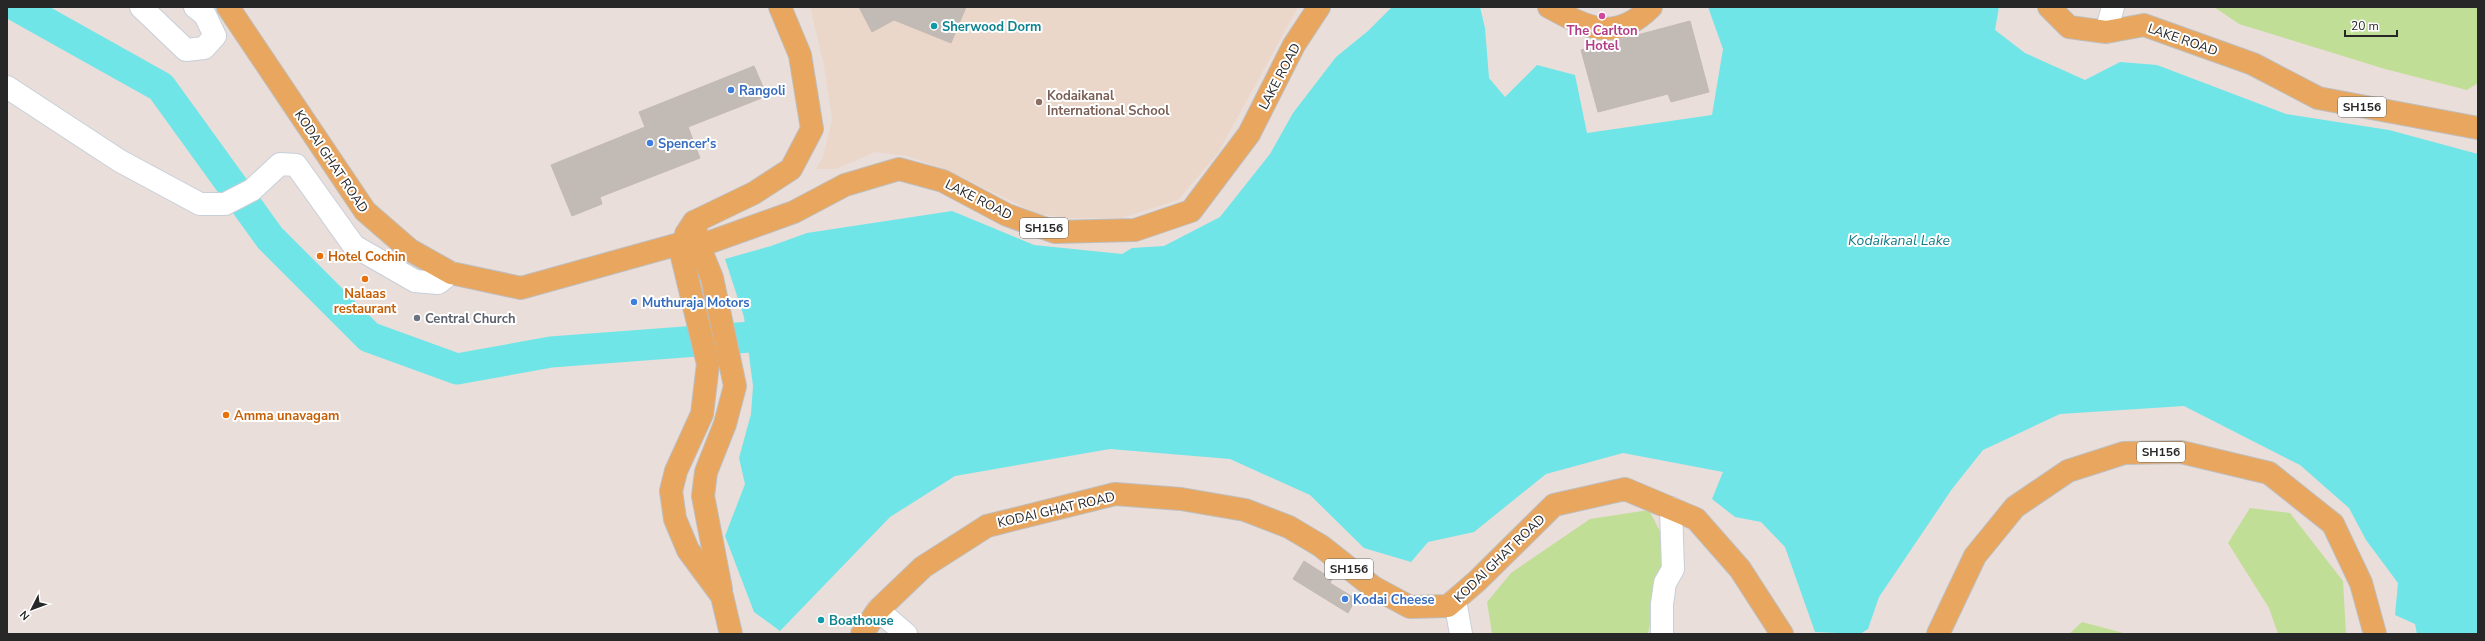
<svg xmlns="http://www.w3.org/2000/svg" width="2485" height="641" font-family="'Nunito Sans',sans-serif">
<rect width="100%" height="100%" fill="#e9ded9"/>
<!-- education -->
<path fill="#ebd7c9" d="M810,7H1298L1218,153L1178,200L1122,218H1068L1038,214L947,170L907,156L875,152L836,169H816L823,157L832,120L824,65Z"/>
<!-- green -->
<g fill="#c1de97">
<path d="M2214,7H2478V83L2467,90L2385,69L2239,24Z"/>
<path d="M2250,508L2290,513L2343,581L2346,634H2278L2269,608L2228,543Z"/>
<path d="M1649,510L1666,543L1648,634H1492L1487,602L1511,573L1590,519Z"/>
<path d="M2082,622L2127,634H2069Z"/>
</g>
<!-- water -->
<path fill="#6fe5e8" d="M1392,7H1480L1485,28L1489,78L1505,97L1537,65L1575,75L1587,133L1712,115L1723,49L1708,7H1999L1995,30L2025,53L2085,80L2120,62L2157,65L2286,114L2389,130L2478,154V634H2417L2415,624L2395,615L2398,583L2366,540L2349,508L2300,465L2184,406L2060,414L1983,450L1952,489L1879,597L1868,629L1860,634L1815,632L1785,547L1761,522L1735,517L1712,499L1723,472L1623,453L1546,474L1474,532L1428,542L1411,562L1364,548L1310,495L1230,459L1110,449L955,476L890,517L780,631L754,612L725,536L745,484L739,458L751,414L753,386L744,317L725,259L771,246L807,233L952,211L1034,245L1122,254L1132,248L1164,246L1220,217L1270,154L1293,113L1336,57L1368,31Z"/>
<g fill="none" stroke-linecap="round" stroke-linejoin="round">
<!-- river -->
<path stroke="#6fe5e8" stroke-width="31" d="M18,7L161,87L270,238L369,337L457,369L551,352L790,334"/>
</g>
<!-- building -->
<g fill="#c1bab5" stroke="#c4bab3">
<path d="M859,7H966L951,43L894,20L872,32Z"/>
<path d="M1690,21L1709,92L1671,102L1668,94L1598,112L1581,50Z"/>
<path d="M754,66L767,96L688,127L700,158L600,197L602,204L572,216L551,165L645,127L639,112Z"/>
<path d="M1304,561L1332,579L1330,583L1356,599L1348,613L1293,579Z"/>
</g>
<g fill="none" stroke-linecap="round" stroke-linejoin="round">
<!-- minor casing -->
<g stroke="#c7cfd9" stroke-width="24">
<g id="minor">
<path d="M141,7L186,50L204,48L215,36L205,15L195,7"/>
<path d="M2106,32L2113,7"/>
<path d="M7,87L120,161L200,204H225L252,190L280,164L296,165L354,246L415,281L438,283L451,273"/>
<path d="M1455,600L1461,634"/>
<path d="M878,610L906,634"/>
<path d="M1662,634V604L1665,583L1673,569L1671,508"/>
</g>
</g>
<!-- major casing -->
<g stroke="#bebebe" stroke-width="24">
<g id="major">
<path d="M228,7L365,211L410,250L451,273L521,288L679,244L699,246L794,212L845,185L899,169L943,181L1007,215L1055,232L1135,230L1191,211L1249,134L1294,45L1319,7"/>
<path d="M1549,7C1588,28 1615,43 1651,7"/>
<path d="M2049,7L2069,27L2106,32L2144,25L2253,64L2318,98L2478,128"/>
<path d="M694,222L699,246L712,278L735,386L725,424L706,472L703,496L721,589"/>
<path d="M686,234L694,222L754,193L791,169L812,129L800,55L780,7"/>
<path d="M679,244L708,364L702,414L676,471L671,491L675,519L688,550L722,596L731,634"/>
<path d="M862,634L878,610L923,567L987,526L1115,494L1181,499L1245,510L1289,527L1321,546L1373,587L1410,607L1448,606L1477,581L1554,505L1625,489L1696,519L1740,569L1782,634"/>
<path d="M1938,634L1975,556L2015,507L2068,471L2124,453L2181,452L2269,473L2333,524L2361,583L2375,634"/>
</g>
</g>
<!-- minor -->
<use href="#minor" stroke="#fff" stroke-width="22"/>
<!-- major -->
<use href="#major" stroke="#e9a65e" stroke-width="22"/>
</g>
<!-- markers -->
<circle fill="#d1479c" stroke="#fff" stroke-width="1.5" cx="1602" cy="16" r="4"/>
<g fill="#0f9aa8" stroke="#fff" stroke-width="1.5">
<circle cx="934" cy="26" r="4"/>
<circle cx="821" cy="620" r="4"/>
</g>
<g fill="#3f7fe0" stroke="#fff" stroke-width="1.5">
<circle cx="731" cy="90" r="4"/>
<circle cx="650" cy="143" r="4"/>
<circle cx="634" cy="302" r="4"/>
<circle cx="1345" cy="599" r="4"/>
</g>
<circle fill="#8d6e63" stroke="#fff" stroke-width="1.5" cx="1039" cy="102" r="4"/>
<g fill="#e8710a" stroke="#fff" stroke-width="1.5">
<circle cx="320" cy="256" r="4"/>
<circle cx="365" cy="279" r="4"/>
<circle cx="226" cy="415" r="4"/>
</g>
<circle fill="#6b7280" stroke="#fff" stroke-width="1.5" cx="417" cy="318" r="4"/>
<g text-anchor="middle" stroke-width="4" stroke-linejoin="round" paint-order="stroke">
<!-- shield labels -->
<g fill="#fff" stroke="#686868" stroke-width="1">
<rect x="2338" y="97" width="48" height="20" rx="3"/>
<rect x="1020" y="218" width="48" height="20" rx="3"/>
<rect x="2137" y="442" width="48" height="20" rx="3"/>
<rect x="1325" y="559" width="48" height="20" rx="3"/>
</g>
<g font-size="12" font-weight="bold" fill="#272727">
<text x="2362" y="111">SH156</text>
<text x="1044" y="232">SH156</text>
<text x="2161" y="456">SH156</text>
<text x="1349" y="573">SH156</text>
</g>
<!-- culture labels -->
<g font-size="13" font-weight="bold" fill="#0d838f" stroke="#fff" text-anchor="start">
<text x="942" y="31">Sherwood Dorm</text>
<text x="829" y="625">Boathouse</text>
</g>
<!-- hotel labels -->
<g font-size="13" font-weight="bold" fill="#b23c85" stroke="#fff">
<text x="1602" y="35">The Carlton<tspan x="1602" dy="15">Hotel</tspan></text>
</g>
<!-- street labels -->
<g font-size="13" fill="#272727" stroke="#fff">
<text transform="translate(2183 39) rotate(19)" y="5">LAKE ROAD</text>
<text transform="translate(1279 76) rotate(-62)" y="5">LAKE ROAD</text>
<text transform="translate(332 161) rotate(56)" y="5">KODAI GHAT ROAD</text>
<text transform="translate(979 199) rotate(27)" y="5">LAKE ROAD</text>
<text transform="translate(1056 509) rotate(-13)" y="5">KODAI GHAT ROAD</text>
<text transform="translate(1499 558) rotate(-44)" y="5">KODAI GHAT ROAD</text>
</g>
<!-- shop labels -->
<g font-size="13" font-weight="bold" fill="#366cbe" stroke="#fff" text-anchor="start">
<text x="739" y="95">Rangoli</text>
<text x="658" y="148">Spencer's</text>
<text x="642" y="307">Muthuraja Motors</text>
<text x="1353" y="604">Kodai Cheese</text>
</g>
<!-- education labels -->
<g font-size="13" font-weight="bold" fill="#785e54" stroke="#fff" text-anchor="start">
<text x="1047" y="100">Kodaikanal<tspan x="1047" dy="15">International School</tspan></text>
</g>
<!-- food labels -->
<g font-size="13" font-weight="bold" fill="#c56008" stroke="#fff" text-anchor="start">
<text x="328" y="261">Hotel Cochin</text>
<text x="365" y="298" text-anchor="middle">Nalaas<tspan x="365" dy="15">restaurant</tspan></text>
<text x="234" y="420">Amma unavagam</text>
</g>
<!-- worship labels -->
<g font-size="13" font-weight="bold" fill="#5b616d" stroke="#fff" text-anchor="start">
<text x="425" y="323">Central Church</text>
</g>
<!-- water labels -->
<g font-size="14" font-style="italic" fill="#137d89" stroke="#fff">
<text x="1899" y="245">Kodaikanal Lake</text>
</g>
</g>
<!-- border -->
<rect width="2485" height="641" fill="none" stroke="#272727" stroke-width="16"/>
<!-- north arrow -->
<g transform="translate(32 609) rotate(228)" stroke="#ffffff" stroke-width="3" paint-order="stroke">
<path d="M0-3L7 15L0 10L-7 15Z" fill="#272727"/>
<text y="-6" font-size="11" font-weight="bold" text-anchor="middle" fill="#272727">N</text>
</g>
<!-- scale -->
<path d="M2345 30v6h52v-6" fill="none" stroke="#272727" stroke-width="2"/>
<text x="2351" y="30" font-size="12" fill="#272727" stroke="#ffffff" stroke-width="3" paint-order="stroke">20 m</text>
</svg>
